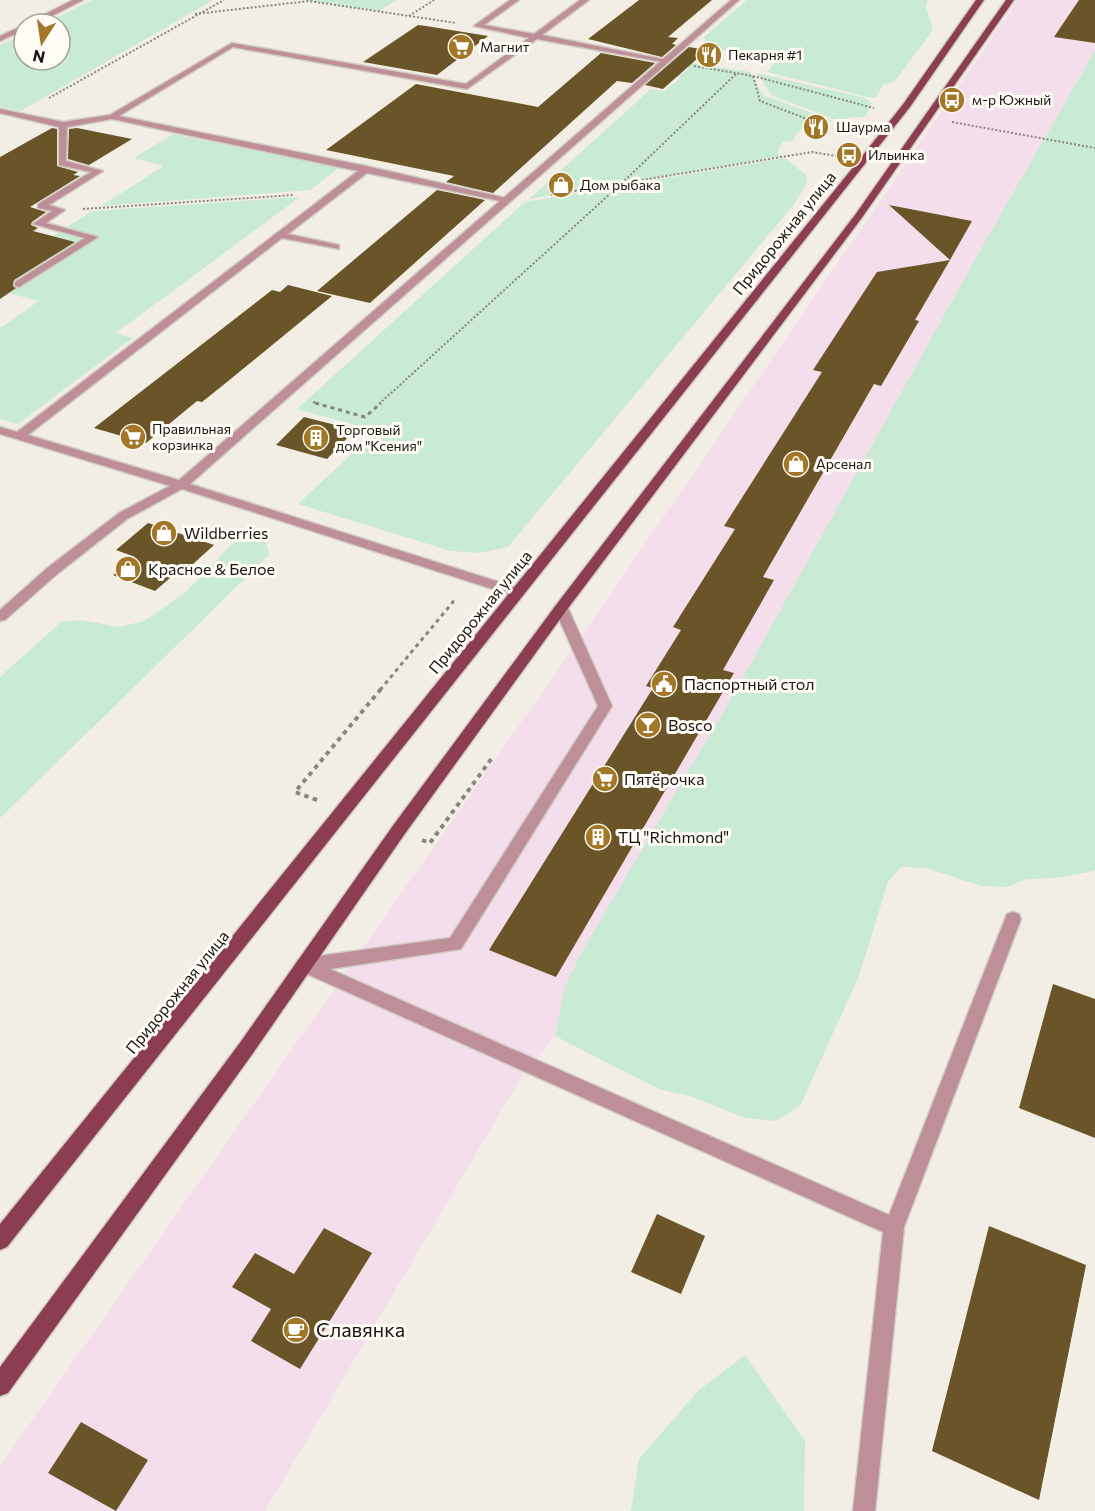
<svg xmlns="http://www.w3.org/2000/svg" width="1095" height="1511" font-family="Commissioner,sans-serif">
<rect width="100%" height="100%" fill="#f3eee5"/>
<!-- commercial -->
<path fill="#f4deeb" d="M1018,0H1095V51L988,236L732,697L584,948L564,988L555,1036L522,1076L265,1511H0V1466L592,621Z"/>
<!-- green -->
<g fill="#c9ead3">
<path d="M92,0H213L21,111L0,107V45L24,34V60H60V24H44Z"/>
<path d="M304,0H396L379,11Z"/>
<path d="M747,0H928L926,7L933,30L895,81L883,85L876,97H868L767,72L778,59L717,49L707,45L704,37Z"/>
<path d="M1095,51V871L1054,878L1027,879L1006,887L981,886L926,868L901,867L888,882L859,976L800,1106L776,1121L745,1118L690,1096L661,1090L555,1036L564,988L584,948L732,697L988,236Z"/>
<path d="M680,61L750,72L763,95L833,121L831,122L809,119L791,142L783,141L777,153L782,156L529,199L651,89L665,91L681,77L661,73L665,70L684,73L689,68L669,65Z"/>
<path d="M757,73L865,98L872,103L865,117H849L847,120L833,119L771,95Z"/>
<path d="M173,134L339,168L310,190L101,206L164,166L134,158Z"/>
<path d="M785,158L806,175L807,182L795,203L508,547L479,553L451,551L298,504L376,431L297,409L525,202Z"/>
<path d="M300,197L116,333L133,338L18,424L0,419V328L39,301L0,291V270L92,211Z"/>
<path d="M248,536L266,542L269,555L0,818V677L61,622L81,620L119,627L144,621L185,593L234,542Z"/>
<path d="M745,1355L805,1441L804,1511H631L639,1459L698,1391Z"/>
</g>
<!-- building -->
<g fill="#695527">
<path d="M639,0H712L668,37L678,38L672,44L676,45L662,57L588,39Z"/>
<path d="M1079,0H1095V43L1054,37Z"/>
<path d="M418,25L426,26L488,36L437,75L363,62Z"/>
<path d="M689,47L707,50L663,89L645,85Z"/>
<path d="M601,53L655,63L632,83L617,81L493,193L446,182L454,176L326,150L416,84L538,107Z"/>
<path d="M52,128L57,129V166L78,172L73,175L80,176L30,207L46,212L32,222L31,225L38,228L33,231L75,242L14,280L13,286L16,288L0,299V157Z"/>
<path d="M77,128L132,139L89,165L68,159L69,129Z"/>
<path d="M437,190L485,200L370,303L317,291Z"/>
<path d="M889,205L972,221L950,260Z"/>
<path d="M950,260L915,320L919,321L881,386L874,384L763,577L774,580L723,670L734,673L556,977L489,950L653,688L646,686L681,630L673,627L735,529L724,526L822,372L813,370L854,307L877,272Z"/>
<path d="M288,285L332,296L227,382L202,402L197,401L146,443L94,428L272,290L280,292Z"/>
<path d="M304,417L355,430L327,459L276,445Z"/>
<path d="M148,523L214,545L182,574L177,572L155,591L113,575L135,557L116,550Z"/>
<path d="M1053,984L1095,999V1138L1019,1108Z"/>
<path d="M657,1214L705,1236L681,1294L631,1272Z"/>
<path d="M989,1226L1086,1265L1039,1500L932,1451Z"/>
<path d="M324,1228L372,1253L300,1369L251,1341L271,1309L232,1287L255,1253L294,1274Z"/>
<path d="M81,1422L148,1460L116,1511L48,1473Z"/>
</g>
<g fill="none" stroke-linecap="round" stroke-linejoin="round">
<!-- lane casing -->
<g stroke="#d0cbc3" stroke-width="3">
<g id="lane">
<path d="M510,0H519L484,25L534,34L580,0H589L542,35L667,60L663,62L537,39L467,89L233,47L119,116L366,166L510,199L505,202L367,173L288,234L339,245V249L282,238L28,435L185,482V488H177L0,434V427L17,432L358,171L112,119L67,127L66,161L103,171L49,205L65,210L46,223L98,237L19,287L15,286V282L85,238L33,224L52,211L38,208V204L91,172L59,165V127L0,113V109L63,122L110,115L232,43L466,84L529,38L474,26Z"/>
<path d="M561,604L568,608L612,706L461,949L330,969L889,1215L1005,919L1007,914L1013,912L1019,914L1021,919L904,1227L875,1511H853L883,1232L298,970L295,965L298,960L304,958L450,938L598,706L554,608Z"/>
</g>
</g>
<!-- street casing -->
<g stroke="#d0cbc3" stroke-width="3">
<g id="street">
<path d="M73,0H83L36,24H26Z"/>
<path d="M731,0H739L190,484L521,589L523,592L521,595H511L182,489L127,519L56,575L5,620L0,621V610L46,569L119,513L177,482Z"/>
<path d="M24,25V30L0,41V36Z"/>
</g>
</g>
<!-- primary casing -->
<g stroke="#d0cbc3" stroke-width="3">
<g id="primary">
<path d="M976,0H984L910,107L7,1247L0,1250V1224L863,155L904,103Z"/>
<path d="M1006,0H1014L861,219L566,611L404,835L251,1056L8,1393L0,1396V1367L239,1044L392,827L556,605L855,215Z"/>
</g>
</g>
<!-- path-far2 -->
<g stroke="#898680" stroke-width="2" stroke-dasharray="2 2" stroke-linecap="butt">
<path d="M195,14L309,1L456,23"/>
<path d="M409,16L434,0"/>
<path d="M694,66L753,76L760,101L828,127"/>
<path d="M753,76L874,108"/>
<path d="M49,98L224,0"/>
<path d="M952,122L1095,148"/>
<path d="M551,195L812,152L836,156"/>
<path d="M83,209L294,195"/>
<path d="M313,402L321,404"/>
<path d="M379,404L622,183L737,73"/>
</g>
<!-- path-far1 -->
<g stroke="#898680" stroke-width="3" stroke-dasharray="4 4" stroke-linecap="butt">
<path d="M315,403L365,417L381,403"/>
<path d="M380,690L453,602L452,598"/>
</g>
<!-- path -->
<g stroke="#898680" stroke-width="4" stroke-dasharray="4.5 4.5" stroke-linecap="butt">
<path d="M317,800L295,792L381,689"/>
<path d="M422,840L430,843L492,758"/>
</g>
<!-- lane -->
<use href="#lane" fill="#be8f98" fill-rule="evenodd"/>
<!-- street -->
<use href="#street" fill="#be8f98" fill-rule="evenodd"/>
<!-- primary -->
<use href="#primary" fill="#8c3d51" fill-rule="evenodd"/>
</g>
<!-- icons -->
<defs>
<g id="supermarket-disc" transform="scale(1.35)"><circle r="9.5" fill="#a27727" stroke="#fffcf6"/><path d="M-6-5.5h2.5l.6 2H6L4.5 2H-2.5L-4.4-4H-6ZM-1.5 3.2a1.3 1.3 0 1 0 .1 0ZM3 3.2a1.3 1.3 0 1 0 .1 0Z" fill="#fff"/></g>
<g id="restaurant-disc" transform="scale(1.35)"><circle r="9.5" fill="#a27727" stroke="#fffcf6"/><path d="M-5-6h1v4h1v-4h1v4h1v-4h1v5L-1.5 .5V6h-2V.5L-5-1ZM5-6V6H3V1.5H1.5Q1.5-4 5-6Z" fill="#fff"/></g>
<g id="bus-disc" transform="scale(1.35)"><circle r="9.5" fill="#a27727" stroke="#fffcf6"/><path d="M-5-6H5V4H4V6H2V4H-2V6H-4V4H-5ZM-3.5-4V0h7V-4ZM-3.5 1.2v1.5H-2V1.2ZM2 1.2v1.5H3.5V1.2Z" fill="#fff"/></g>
<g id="shop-disc" transform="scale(1.35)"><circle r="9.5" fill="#a27727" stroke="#fffcf6"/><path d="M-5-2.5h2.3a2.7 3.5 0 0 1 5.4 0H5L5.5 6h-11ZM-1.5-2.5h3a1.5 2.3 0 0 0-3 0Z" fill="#fff"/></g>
<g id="building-disc" transform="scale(1.35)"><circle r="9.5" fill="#a27727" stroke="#fffcf6"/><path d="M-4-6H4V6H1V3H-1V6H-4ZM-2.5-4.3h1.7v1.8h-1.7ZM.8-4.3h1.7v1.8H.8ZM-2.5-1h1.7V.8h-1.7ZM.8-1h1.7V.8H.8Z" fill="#fff"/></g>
<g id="civic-disc" transform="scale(1.35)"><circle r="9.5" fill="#a27727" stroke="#fffcf6"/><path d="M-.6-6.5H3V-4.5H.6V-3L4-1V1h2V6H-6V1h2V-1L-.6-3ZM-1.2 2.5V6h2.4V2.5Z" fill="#fff"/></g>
<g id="bar-disc" transform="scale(1.35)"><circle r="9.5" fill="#a27727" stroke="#fffcf6"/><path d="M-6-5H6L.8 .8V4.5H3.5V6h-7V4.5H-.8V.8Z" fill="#fff"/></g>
<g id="cafe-disc" transform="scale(1.35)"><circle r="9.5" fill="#a27727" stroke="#fffcf6"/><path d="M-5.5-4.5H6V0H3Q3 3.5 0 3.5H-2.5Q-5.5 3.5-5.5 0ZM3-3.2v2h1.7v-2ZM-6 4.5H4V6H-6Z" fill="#fff"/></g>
</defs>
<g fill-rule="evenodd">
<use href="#supermarket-disc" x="461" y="47"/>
<use href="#restaurant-disc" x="709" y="55"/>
<use href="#bus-disc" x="952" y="100"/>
<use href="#restaurant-disc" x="816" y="127"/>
<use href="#bus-disc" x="849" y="155"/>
<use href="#shop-disc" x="561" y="185"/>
<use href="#supermarket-disc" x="133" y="437"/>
<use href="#building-disc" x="316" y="438"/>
<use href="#shop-disc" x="796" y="464"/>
<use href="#shop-disc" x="164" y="533"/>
<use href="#shop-disc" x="128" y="569"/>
<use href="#civic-disc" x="664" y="684"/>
<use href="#bar-disc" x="648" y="725"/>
<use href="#supermarket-disc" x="605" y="779"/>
<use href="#building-disc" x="598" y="837"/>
<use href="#cafe-disc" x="296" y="1330"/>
</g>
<g text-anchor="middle" stroke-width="6" stroke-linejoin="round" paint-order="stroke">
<!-- far-poi labels -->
<g font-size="14" fill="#181613" stroke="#fffcf6" text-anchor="start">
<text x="480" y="52">Магнит</text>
<text x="728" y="60">Пекарня #1</text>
<text x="972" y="105">м-р Южный</text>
<text x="836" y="132">Шаурма</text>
<text x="868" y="160">Ильинка</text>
<text x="580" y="190">Дом рыбака</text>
<text x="152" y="434">Правильная<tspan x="152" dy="16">корзинка</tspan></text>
<text x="336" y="435">Торговый<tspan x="336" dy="16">дом "Ксения"</tspan></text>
<text x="816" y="469">Арсенал</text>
</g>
<!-- street labels -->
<g font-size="16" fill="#181613" stroke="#fffcf6">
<text transform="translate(784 233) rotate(-51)" y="6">Придорожная улица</text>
<text transform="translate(480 612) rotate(-51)" y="6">Придорожная улица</text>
<text transform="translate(177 992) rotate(-51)" y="6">Придорожная улица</text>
</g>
<!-- poi labels -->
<g font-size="16" fill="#181613" stroke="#fffcf6" text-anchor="start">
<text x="184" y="539">Wildberries</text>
<text x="148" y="575">Красное &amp; Белое</text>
<text x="684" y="690">Паспортный стол</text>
<text x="668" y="731">Bosco</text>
<text x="624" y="785">Пятёрочка</text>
<text x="618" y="843">ТЦ "Richmond"</text>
</g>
<!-- near-poi labels -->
<g font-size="20" fill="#181613" stroke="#fffcf6" text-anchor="start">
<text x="316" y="1337">Славянка</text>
</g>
</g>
<!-- north arrow -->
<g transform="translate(42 42) rotate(192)"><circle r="28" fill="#fffcf6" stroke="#a3a09b" stroke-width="1.5"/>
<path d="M0-4.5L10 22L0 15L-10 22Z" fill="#a27727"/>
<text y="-9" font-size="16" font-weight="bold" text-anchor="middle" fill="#181613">N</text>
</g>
</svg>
